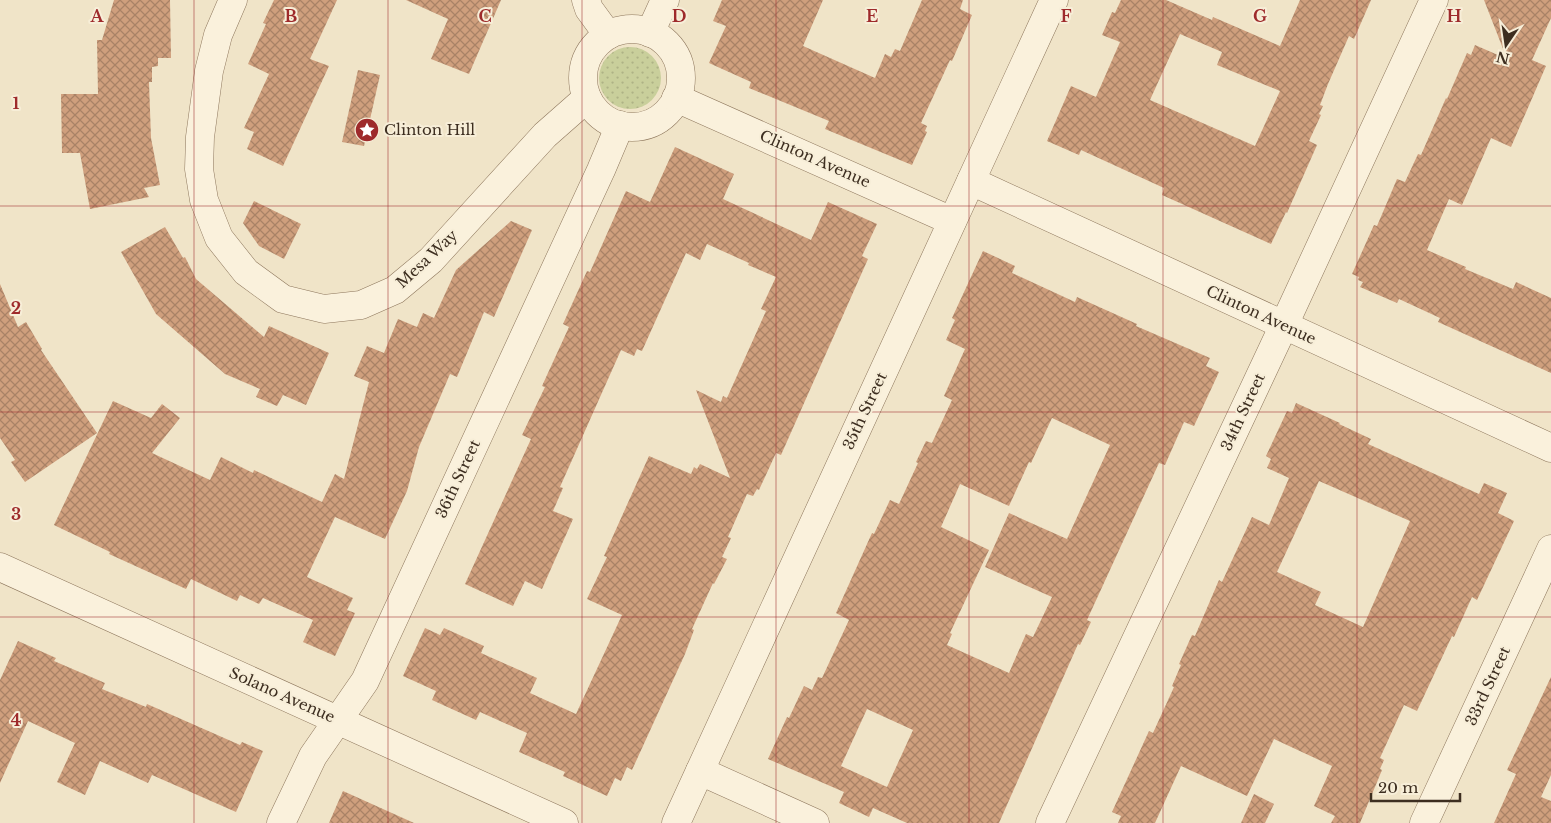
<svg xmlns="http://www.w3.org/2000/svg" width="1551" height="823" font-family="'Libre Baskerville',serif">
<defs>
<pattern id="garden-dots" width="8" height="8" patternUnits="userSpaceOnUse" patternTransform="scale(1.25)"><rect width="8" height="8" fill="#c9cf9b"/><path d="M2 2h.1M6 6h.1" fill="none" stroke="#aeb285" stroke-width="1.8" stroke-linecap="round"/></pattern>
<pattern id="building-cross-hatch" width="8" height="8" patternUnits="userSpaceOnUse" patternTransform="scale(1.25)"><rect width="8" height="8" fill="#cf9f7d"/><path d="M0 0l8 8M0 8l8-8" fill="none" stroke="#a98266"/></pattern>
</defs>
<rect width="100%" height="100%" fill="#f0e4c8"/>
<!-- garden -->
<circle fill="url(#garden-dots)" cx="630" cy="78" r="31"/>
<!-- building -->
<g fill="url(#building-cross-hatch)" fill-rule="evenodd">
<path d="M114,0H170L171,58H158V66L152,67V82H149L151,138L160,185L144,188L149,197L90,209L80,153H62L61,94H98L97,40H102Z"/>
<path d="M274,0H337L310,59L329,66L283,166L247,149L254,132L244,128L269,74L248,64L266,24L263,23Z"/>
<path d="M406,0H501L469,74L431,59L448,19Z"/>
<path d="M722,0H823L803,46L875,78L885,54L891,57L895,49L900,51L922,0H963L960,9L972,15L952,61L950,60L921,123L927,126L925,131L927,132L912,165L825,129L829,121L749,88L751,82L709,63L726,26L713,21Z"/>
<path d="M1121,0H1166L1212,20L1213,17L1280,46L1300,0H1371L1354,39L1349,36L1328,84L1320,105L1323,106L1319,114L1321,115L1309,141L1317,145L1287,213L1286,212L1271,244L1162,195L1164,188L1081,150L1079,155L1047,141L1071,86L1096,97L1120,42L1102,35L1112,12L1115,13ZM1180,34L1222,52L1217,65L1280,91L1255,146L1150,100Z"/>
<path d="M1484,0H1551V18L1532,60L1546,66L1511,147L1491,138L1462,205L1449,199L1427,250L1466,267L1465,269L1513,289L1516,282L1551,298V373L1438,322L1440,318L1399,299L1397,303L1360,287L1363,282L1358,280L1359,277L1352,274L1374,225L1377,226L1397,179L1405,182L1418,154L1421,155L1446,98L1447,99L1467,53L1471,55L1475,45L1507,59Z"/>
<path d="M358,70L380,75L364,146L342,142Z"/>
<path d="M675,147L734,174L723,199L811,240L828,202L877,224L862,256L868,259L781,455L776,453L759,490L757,489L753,496L747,494L728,537L731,538L722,557L727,559L714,584L713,583L692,629L694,630L685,654L632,770L627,767L621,781L615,778L607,796L563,776L565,772L519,752L527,733L480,712L476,720L432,700L436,691L403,676L425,628L440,635L444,628L484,646L481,653L537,678L530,693L576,714L622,615L587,599L607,557L604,556L649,456L691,474L694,467L697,469L700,464L730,478L696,390L721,402L723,396L727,398L766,311L761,309L776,277L748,265L749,263L707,244L700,260L686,253L642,351L637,349L634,356L621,350L560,487L563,488L553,511L573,519L542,589L525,581L513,606L465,584L531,439L522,435L545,387L542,386L569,327L563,324L587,271L590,272L626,191L650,202Z"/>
<path d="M254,201L301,224L284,259L259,246L243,223Z"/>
<path d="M511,221L532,230L494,317L484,312L457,377L450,374L419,447L407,491L385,539L335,517L307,577L353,598L347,610L355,613L335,656L303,642L313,620L263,598L259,604L240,595L237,601L191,579L186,589L109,554L110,552L54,525L113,401L151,418L162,404L180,418L152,453L210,480L221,457L253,473L254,470L322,502L335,474L344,479L369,382L354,376L367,346L384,353L398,319L417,327L423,313L434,318L456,270Z"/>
<path d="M165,227L183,258L185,257L196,279L264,337L269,326L329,353L306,405L283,395L277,406L256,397L260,389L225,374L156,314L121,252Z"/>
<path d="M983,251L1015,266L1012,273L1075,302L1077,297L1137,324L1136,326L1210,358L1206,366L1219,372L1194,426L1184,422L1165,465L1159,463L1087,620L1091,622L1080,645L1078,644L999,823H907L873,808L869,817L839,803L844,792L768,759L787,717L789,718L804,686L812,690L818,677L822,678L849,620L836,613L872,533L874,534L890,500L899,504L918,463L916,462L926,441L932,443L952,400L944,396L965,349L946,340L955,320L952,318ZM1052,418L1110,445L1067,539L1009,513L985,567L1052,597L1033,637L1026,634L1009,673L947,645L952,634L950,633L989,550L941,527L960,484L1009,506L1029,462L1031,463ZM867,709L913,730L887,787L841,766Z"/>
<path d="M0,284L18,327L26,322L42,349L41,350L97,433L25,482L11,462L15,460L0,438Z"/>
<path d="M1296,403L1340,423L1339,424L1371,439L1368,444L1479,494L1484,483L1507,493L1498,513L1514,521L1477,600L1472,597L1454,637L1452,636L1417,711L1404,705L1380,758L1384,760L1380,769L1382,770L1360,823H1331L1335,816L1314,806L1332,766L1274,739L1247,796L1181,766L1155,823H1118L1121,816L1112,812L1149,731L1153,733L1174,687L1172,686L1181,665L1179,664L1192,635L1195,636L1219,580L1222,582L1252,517L1269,525L1289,478L1267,468L1271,459L1266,456L1287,411L1292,413ZM1319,481L1410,521L1363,627L1315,605L1321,592L1277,572Z"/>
<path d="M18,641L56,658L54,661L105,683L102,689L146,707L147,704L240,745L242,742L263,751L236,812L152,775L148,783L100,761L85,795L57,782L75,743L28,721L0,783V680Z"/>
<path d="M1551,677V775L1541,797L1551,801V823H1494L1516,774L1507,770Z"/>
<path d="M343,791L414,823H329Z"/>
<path d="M1254,794L1274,804L1265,823H1241Z"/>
</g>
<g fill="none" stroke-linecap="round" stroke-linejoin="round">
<!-- minor casing -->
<g stroke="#8d765c" stroke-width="29">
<g id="minor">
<path d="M233,0L218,35L209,71L200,137L199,169L204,200L219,238L246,272L283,299L324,309L361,305L395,290L431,260L545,135L587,98"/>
<path d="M586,0L589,9L608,35"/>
<circle cx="632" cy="78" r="49"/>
<path d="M650,33L665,0"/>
<path d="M676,98L952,221"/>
<path d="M971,181L1551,448"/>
<path d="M0,567L564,823"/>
<path d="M700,771L815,823"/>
<path d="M281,823L313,756L365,681L601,170L620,125"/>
<path d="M676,823L1054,0"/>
<path d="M1050,823L1284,325L1434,0"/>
<path d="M1424,823L1551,549"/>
</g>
</g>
<!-- minor -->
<use href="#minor" stroke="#faf1dc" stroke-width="28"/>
</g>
<!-- grid -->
<path fill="none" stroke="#9e2a2b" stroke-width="1" stroke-opacity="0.55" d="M194,0V823M388,0V823M582,0V823M776,0V823M969,0V823M1163,0V823M1357,0V823M0,206H1551M0,412H1551M0,617H1551"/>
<!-- icons -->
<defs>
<g id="sight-disc" transform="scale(1.25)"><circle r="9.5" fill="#9e2a2b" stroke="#f7eed8"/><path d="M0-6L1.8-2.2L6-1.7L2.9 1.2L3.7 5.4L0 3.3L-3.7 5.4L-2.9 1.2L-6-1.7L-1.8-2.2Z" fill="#fff"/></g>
</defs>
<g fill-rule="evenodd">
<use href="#sight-disc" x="367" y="130"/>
</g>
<g text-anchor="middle" stroke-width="4" stroke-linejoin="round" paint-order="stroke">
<!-- poi labels -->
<g font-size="15" fill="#3d2e20" stroke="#f7eed8" text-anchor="start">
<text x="384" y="135">Clinton Hill</text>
</g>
<!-- street labels -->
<g font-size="15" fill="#3d2e20" stroke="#f7eed8">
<text transform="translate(815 159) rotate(24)" y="5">Clinton Avenue</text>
<text transform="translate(427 259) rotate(-43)" y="5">Mesa Way</text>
<text transform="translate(1261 315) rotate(25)" y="5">Clinton Avenue</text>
<text transform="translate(865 411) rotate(-65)" y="5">35th Street</text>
<text transform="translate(1243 412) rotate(-65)" y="5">34th Street</text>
<text transform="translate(458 479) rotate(-65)" y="5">36th Street</text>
<text transform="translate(1488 686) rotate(-65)" y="5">33rd Street</text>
<text transform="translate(282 695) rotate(24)" y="5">Solano Avenue</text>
</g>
</g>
<g font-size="16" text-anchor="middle" font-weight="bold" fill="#9e2a2b" stroke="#f7eed8" stroke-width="4" stroke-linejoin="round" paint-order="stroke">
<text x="97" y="22">A</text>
<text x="291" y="22">B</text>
<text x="485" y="22">C</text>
<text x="679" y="22">D</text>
<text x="872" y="22">E</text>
<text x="1066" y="22">F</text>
<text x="1260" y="22">G</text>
<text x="1454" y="22">H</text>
<text x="16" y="109">1</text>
<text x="16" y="314">2</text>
<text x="16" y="520">3</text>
<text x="16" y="726">4</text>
</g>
<!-- north arrow -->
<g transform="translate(1506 45) rotate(193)" stroke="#f7eed8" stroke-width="4" paint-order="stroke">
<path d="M0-4L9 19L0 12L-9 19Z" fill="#3d2e20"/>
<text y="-8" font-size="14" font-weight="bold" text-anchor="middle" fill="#3d2e20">N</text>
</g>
<!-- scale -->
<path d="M1371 793v8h89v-8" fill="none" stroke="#3d2e20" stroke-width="2.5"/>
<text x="1378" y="793" font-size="15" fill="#3d2e20" stroke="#f7eed8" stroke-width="4" paint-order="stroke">20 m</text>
</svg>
